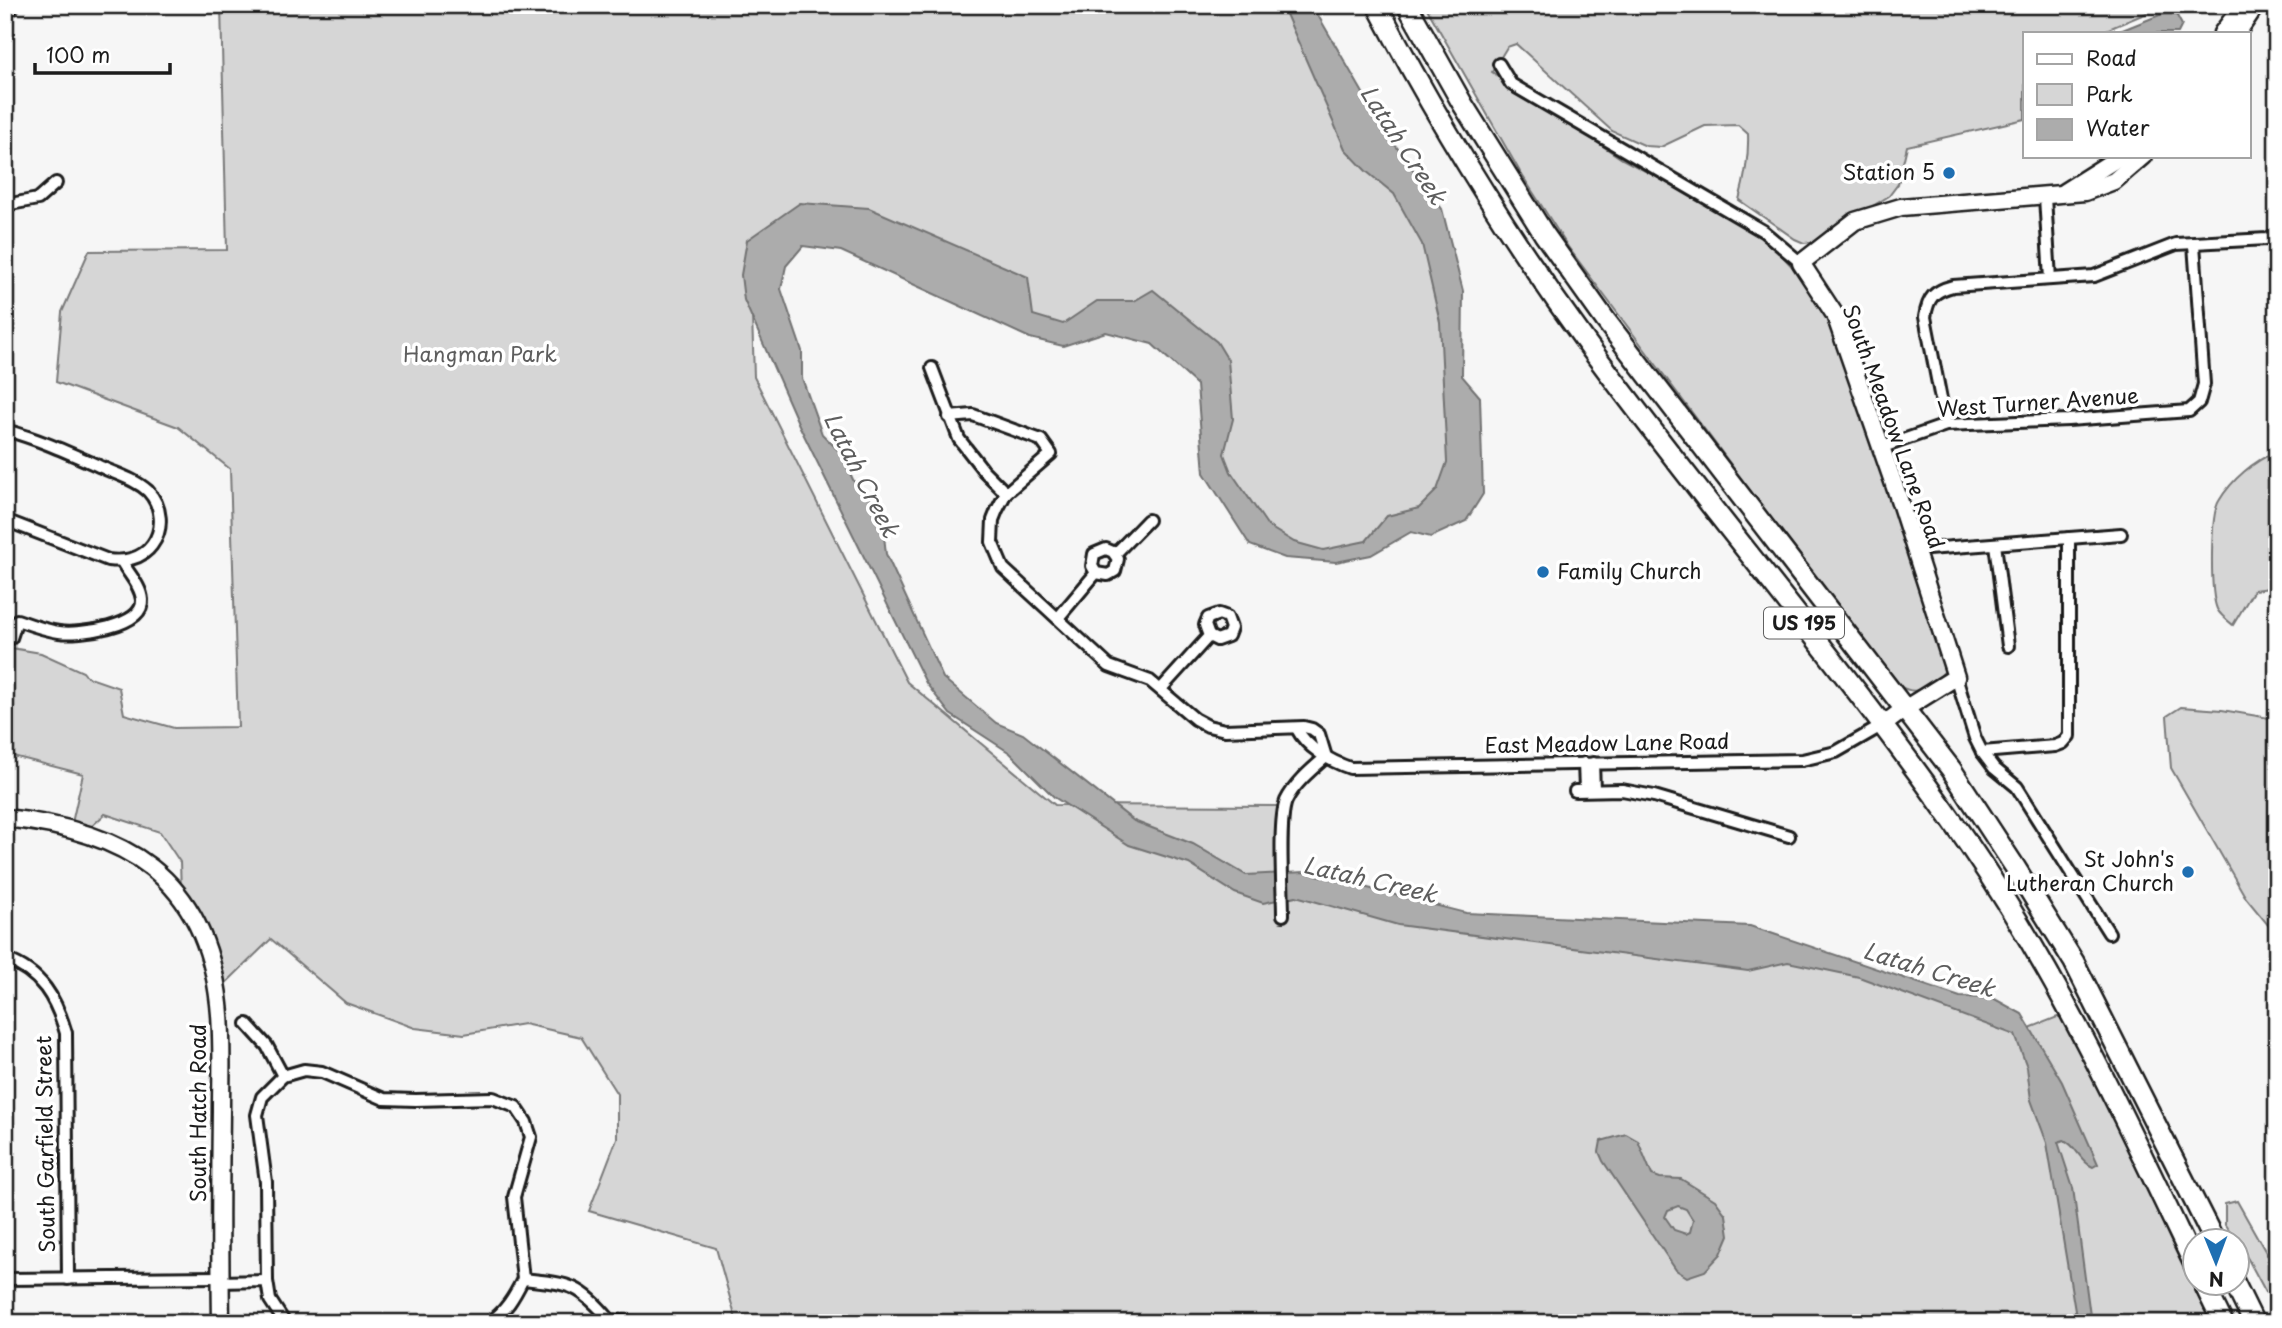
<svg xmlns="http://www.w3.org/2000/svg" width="2282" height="1328" font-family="'Playpen Sans',sans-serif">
<rect width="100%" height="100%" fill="#f6f6f6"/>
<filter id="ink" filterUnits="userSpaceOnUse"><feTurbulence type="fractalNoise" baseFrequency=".0143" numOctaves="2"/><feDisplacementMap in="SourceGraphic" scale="14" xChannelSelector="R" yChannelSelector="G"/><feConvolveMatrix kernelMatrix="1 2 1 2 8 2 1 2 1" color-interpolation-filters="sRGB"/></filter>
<g filter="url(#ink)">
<!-- green -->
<g fill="#d6d6d6" stroke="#797979" stroke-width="2">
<path d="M221,5H1296L1405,184L1447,294L1451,499L1367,549L1330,556L1289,551L1213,462L1218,411L1164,323L1064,335L803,224L752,315L754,377L907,682L1055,805L1279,806L1277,882L1395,910L1791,953L2022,1031L2060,1016L2093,1078L2211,1323H737L716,1248L589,1211L617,1138V1094L581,1037L524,1024L464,1034L415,1028L346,1003L271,939L223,986L181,890L180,862L160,832L105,814L91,827L72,823L83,774L5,754V647L41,653L83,672L87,677L119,688L124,714L174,728L238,727L230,469L178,427L56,382L62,312L89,251L227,250Z"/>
<path d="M1425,5H2166L2099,33H2025V119L1907,146L1898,184L1889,196L1814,242L1804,243L1795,239L1739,200C1745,178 1749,157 1748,134L1738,125L1705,126L1661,147L1646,146L1612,131L1516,44L1507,47L1492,72L1622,159L1738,220L1773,246L1798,273L1836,330L1945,661L1946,670C1932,685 1918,698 1900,686L1753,494L1568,247L1520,172Z"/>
<path d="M2277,451V587L2254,590L2233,625C2228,621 2220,615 2217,609C2210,593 2210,515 2219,501C2232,479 2254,461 2277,451Z"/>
<path d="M2181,707L2222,710L2269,718L2277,712V936L2246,898L2171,768L2167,716Z"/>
<path d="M2237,1201L2277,1272V1313L2248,1259L2225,1225V1204Z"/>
</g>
<!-- water -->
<g fill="#acacac" stroke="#727272" stroke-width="2" fill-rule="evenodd">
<path d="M1282,5H1312L1385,131L1442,209L1463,291L1462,376L1480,397L1483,494L1466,521L1431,537L1411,532L1371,555L1336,562L1285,558L1250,545L1204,473L1197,385L1152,344L1106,332L1063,346L1030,338L841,251L803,246L786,266L781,289L802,351V378L822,434L840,452L857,488L881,508L886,554L943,678L996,723L1023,734L1134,821L1193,844L1246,875L1305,872L1466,913L1750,926L1960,997L1993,998L2022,1014L2062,1082L2098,1164L2093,1167C2080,1162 2077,1146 2064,1140L2058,1142L2073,1188L2091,1323H2077L2047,1143L2031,1100L2027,1067L2015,1035L1859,977L1788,962L1748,971L1398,925L1296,896L1263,903L1235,893L1189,864L1129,845L1054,797L1010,753L950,714L926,683L799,425L744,300L741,275L747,240L800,203L869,208L1028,277L1033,315L1063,324L1097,301H1134L1153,290L1217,342L1228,360L1233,419L1224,454L1231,472L1268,526L1294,542L1323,550L1366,541L1387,516L1419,508L1437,490L1447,462L1440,322L1422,244L1394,194L1366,171L1345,149Z"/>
<path d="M2167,12L2176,14L2182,25L2178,33H2115Z"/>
<path d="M1626,1134L1638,1141L1652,1175L1660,1178L1681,1179L1715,1200L1726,1215L1729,1235L1721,1254L1705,1271L1687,1277L1676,1270L1603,1161L1599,1152L1601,1141ZM1678,1206L1686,1209L1693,1220L1690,1232L1686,1234L1674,1230L1665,1217L1668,1210Z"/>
</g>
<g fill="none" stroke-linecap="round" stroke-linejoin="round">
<!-- street casing -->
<g stroke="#1c1c1c" stroke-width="16">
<g id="street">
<path d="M5,16L14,5"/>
<path d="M1499,64L1511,84L1763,231L1801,263"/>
<path d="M2045,197L2050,279"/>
<path d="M5,205L38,199L56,183"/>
<path d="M932,368L959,439L984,471L1006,493"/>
<path d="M949,417L973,415L1041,440L1051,454L1006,493L997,510L993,520L992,542L1003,568L1109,666L1150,681L1195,719L1208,726L1225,730L1304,727L1312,729L1319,734L1326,757"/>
<path d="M1946,425L1925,317C1928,297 1934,291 1953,286L2094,276L2176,244L2267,239L2277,234"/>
<path d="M5,430C39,439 69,453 101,467C116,474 135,479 148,491C162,506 164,529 152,545C142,559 124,562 108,560L5,520"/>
<path d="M1880,448L1946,425L2068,420L2189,411L2199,402L2204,384L2194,244"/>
<path d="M1995,544L2008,646"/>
<path d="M1915,550L2121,534"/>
<path d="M1115,554L1148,520"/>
<path d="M1058,618L1096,573L1108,575L1115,571L1118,559L1113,552L1106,549L1094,554L1092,566L1096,573"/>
<path d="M11,638L17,620C31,625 44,630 59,632C78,635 144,627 142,600C141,586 128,573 122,562"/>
<path d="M1956,677L1975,738L1982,752L1994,768L2017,787L2109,933"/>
<path d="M1161,689L1209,636L1217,640L1228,636L1231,628L1227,617L1219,614L1208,618L1205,625L1209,636"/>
<path d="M1297,729C1307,748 1330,761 1350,768L1802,760L1836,752L1883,725"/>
<path d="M1982,752L2055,746L2063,743L2069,736V538"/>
<path d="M1584,763L1585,790"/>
<path d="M1593,763L1594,790"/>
<path d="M1575,791L1622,790L1654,796L1789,836"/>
<path d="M1283,915C1283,891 1278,821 1286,801C1294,784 1312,769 1326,757"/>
<path d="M5,959C42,972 56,999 66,1033L68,1279"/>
<path d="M247,1024L267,1046L283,1076"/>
<path d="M5,1279L220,1277"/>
<path d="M523,1279C570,1284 578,1283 610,1320L639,1323"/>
<path d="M267,1281L266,1182L257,1115L262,1097L283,1076L304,1070L322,1072L384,1099L416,1100L493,1098L516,1107L526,1122L531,1137L514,1197L523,1279"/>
<path d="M220,1282L267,1281L270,1300L285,1323"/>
<path d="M489,1323C506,1311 514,1297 523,1279"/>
</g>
</g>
<!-- secondary casing -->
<g stroke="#1c1c1c" stroke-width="21">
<g id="secondary">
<path d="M2222,33L2243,5"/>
<path d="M2237,33L2256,5"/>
<path d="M2064,192L2121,156"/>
<path d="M1883,725L1903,710L1956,677L1897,493L1835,315L1801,263L1855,221L1901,207L2085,192L2114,181L2143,156"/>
<path d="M5,818C124,830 205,876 219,1004C223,1039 221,1075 221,1110C220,1181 220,1252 221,1323"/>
</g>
</g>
<!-- highway casing -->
<g stroke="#1c1c1c" stroke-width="24">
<g id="highway">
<path d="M1377,5C1439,124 1509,237 1588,345C1712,514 1850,672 1969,845C2059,976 2126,1121 2194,1264"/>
<path d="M1407,5L1462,103L1544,234L1606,321L1951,769L2015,867L2074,962L2214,1240"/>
<path d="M2203,1282L2223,1323"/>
<path d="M2234,1282L2254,1323"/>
</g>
</g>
<!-- street -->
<use href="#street" stroke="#fff" stroke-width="10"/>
<!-- secondary -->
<use href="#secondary" stroke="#fff" stroke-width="16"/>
<!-- highway -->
<use href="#highway" stroke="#fff" stroke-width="19"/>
</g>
</g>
<!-- markers -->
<g fill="#1f6fb2" stroke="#fff" stroke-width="2.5">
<circle cx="1949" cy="173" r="7"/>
<circle cx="1543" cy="572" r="7"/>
<circle cx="2188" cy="872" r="7"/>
</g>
<g text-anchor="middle" stroke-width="7" stroke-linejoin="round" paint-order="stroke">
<!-- shield labels -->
<rect fill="#fff" stroke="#606060" stroke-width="2" x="1764" y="607.5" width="80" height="31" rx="5"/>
<g font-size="19" font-weight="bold" fill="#1c1c1c">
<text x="1804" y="630">US 195</text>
</g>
<!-- poi labels -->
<g font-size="21" fill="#1c1c1c" stroke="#fff" text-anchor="end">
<text x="1935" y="180">Station 5</text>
<text x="1557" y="579" text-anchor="start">Family Church</text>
<text x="2174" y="867">St John's<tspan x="2174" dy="24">Lutheran Church</tspan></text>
</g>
<!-- park labels -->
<g font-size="21" fill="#5d5d5d" stroke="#fff">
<text x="480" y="362">Hangman Park</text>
</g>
<!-- street labels -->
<g font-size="21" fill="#1c1c1c" stroke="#fff">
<text transform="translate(2038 403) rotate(-4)" y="7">West Turner Avenue</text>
<text transform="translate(1893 427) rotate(70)" y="7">South Meadow Lane Road</text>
<text transform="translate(1607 744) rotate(-1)" y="7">East Meadow Lane Road</text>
<text transform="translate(199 1113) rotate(-90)" y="7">South Hatch Road</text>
<text transform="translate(46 1144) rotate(-91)" y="7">South Garfield Street</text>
</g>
<!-- water labels -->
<g font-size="23" font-style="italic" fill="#5d5d5d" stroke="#fff">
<text transform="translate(1403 145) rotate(57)" y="8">Latah Creek</text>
<text transform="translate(861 475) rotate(63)" y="8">Latah Creek</text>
<text transform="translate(1370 880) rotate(13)" y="8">Latah Creek</text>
<text transform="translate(1929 970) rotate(17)" y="8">Latah Creek</text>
</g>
</g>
<!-- margin -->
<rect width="2282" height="1328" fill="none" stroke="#fff" stroke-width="28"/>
<rect x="14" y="14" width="2254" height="1300" fill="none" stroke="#1c1c1c" stroke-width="2.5" filter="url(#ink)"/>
<!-- legend -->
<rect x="2023" y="32" width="228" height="126" fill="#ffffff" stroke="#a4a4a4" stroke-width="2"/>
<rect x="2037" y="54" width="35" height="10" fill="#ffffff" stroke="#a4a4a4" stroke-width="2"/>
<text x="2086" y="66" font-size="21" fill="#1c1c1c">Road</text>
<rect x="2037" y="84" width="35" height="21" fill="#d6d6d6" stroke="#a4a4a4" stroke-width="2"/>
<text x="2086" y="102" font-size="21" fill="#1c1c1c">Park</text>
<rect x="2037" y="119" width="35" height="21" fill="#acacac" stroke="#a4a4a4" stroke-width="2"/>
<text x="2086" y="136" font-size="21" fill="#1c1c1c">Water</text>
<!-- north arrow -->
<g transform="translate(2216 1262) rotate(179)"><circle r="33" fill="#ffffff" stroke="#a4a4a4" stroke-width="2"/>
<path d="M0-5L12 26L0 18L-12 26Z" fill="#1f6fb2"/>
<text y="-10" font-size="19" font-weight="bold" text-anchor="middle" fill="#1c1c1c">N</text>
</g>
<!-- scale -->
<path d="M35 63v10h135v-10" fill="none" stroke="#1c1c1c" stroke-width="3.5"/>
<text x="46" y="63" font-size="21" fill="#1c1c1c" stroke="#ffffff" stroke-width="5" paint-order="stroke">100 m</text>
</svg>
